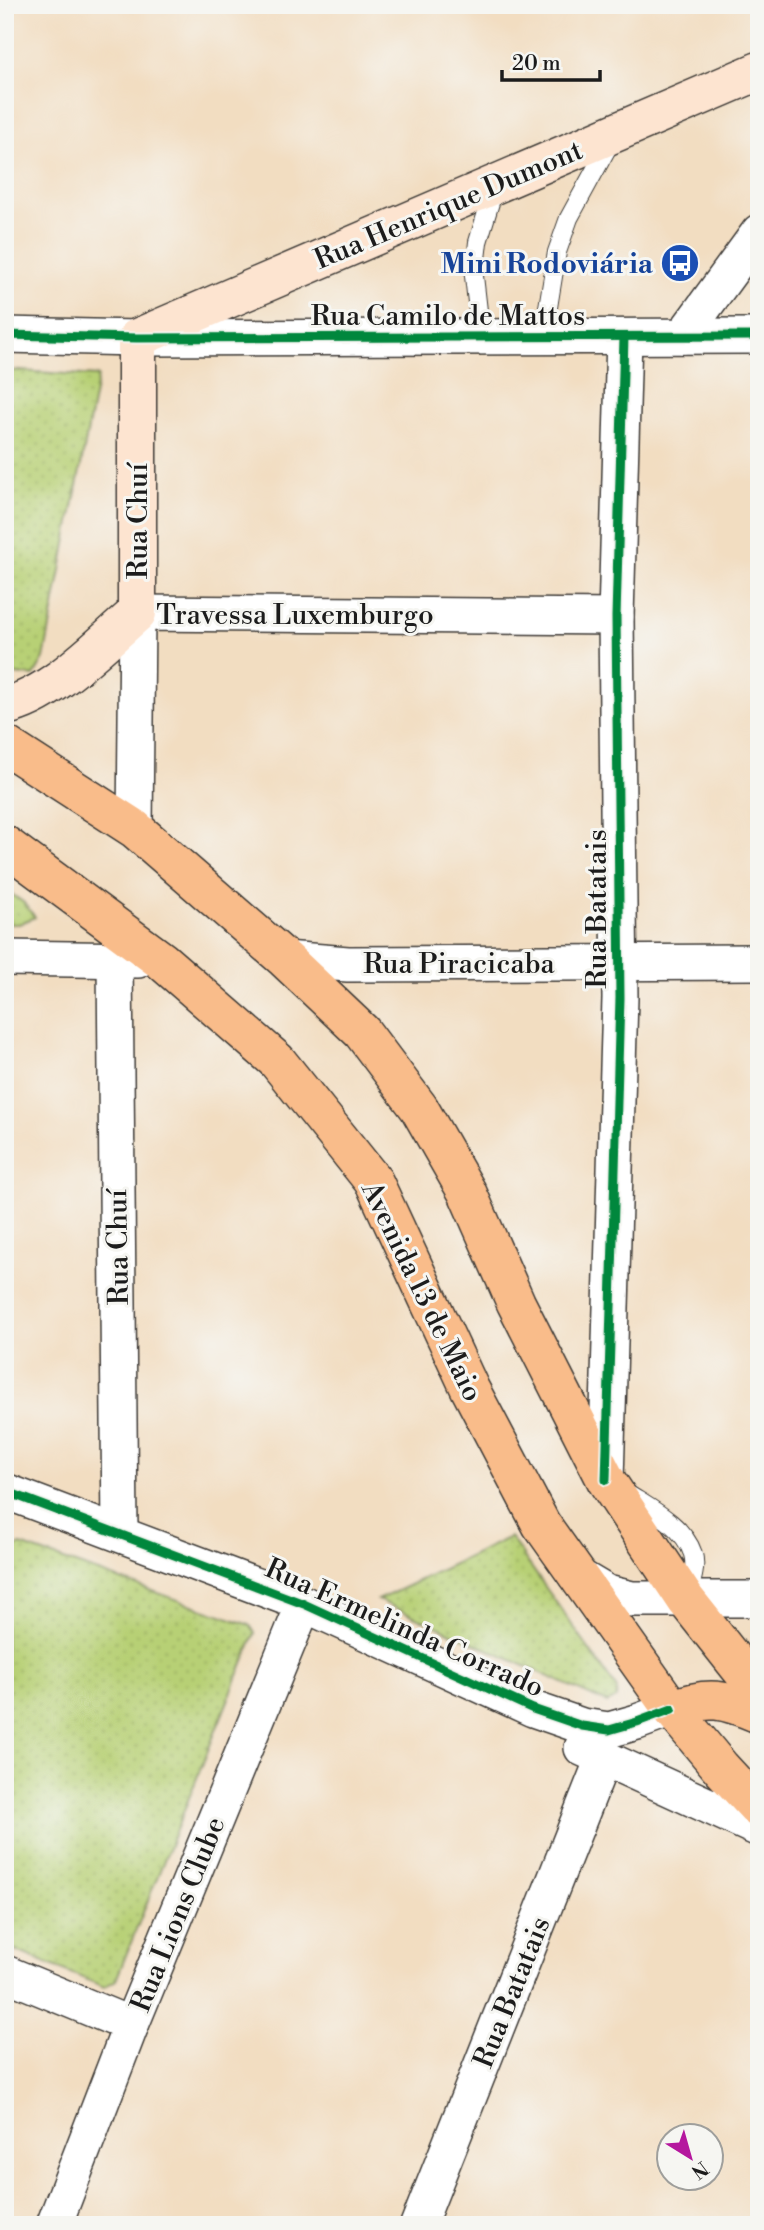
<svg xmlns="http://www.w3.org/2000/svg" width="764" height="2230" font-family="'Libre Bodoni',serif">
<defs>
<pattern id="park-dots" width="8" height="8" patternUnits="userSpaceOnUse" patternTransform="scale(1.75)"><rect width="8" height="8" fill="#b7d075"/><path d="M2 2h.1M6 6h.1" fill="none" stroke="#9db265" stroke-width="1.8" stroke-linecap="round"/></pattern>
</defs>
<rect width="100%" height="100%" fill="#f6f6f2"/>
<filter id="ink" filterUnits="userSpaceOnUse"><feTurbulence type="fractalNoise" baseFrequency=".0143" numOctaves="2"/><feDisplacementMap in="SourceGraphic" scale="14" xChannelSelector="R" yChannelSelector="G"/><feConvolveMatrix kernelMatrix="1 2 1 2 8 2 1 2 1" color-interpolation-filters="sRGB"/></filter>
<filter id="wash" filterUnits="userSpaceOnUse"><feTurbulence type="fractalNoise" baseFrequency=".00686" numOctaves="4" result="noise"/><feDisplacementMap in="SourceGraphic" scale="28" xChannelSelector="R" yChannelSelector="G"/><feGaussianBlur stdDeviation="1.57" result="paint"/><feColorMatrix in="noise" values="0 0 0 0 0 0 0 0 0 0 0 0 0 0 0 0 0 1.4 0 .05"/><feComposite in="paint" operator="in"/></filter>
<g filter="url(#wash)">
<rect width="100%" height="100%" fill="#f2ddc1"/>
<!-- park -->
<g fill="url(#park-dots)" stroke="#6a7648" stroke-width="2">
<path d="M5,370L98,376L44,659L34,676L5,673Z"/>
<path d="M5,890L23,902L35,917L19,924H5Z"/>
<path d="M510,1537L617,1689L616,1698L607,1703L378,1600Z"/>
<path d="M21,1545L250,1625L255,1633L116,1980L104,1987L5,1946V1550Z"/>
</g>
</g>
<g filter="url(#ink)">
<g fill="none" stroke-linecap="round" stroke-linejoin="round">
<!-- lane casing -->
<g stroke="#3c3935" stroke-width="20">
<g id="lane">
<path d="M481,337L474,276L478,242L495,186"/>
<path d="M543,338L557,252L569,218L611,141"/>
<path d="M629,1495C651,1509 684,1526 693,1554C697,1568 691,1583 687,1597"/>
</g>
</g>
<!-- street casing -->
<g stroke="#3c3935" stroke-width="38">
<g id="street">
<path d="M5,335L137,338L759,336"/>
<path d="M683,336L759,232"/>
<path d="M135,829L137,613L616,617"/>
<path d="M5,958L138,960"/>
<path d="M115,959L120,1534"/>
<path d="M285,959L348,964L759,962"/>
<path d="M606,1480L620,998L616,617L624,337"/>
<path d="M5,1491L304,1604L533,1709L582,1726L609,1730L637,1722L672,1709"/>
<path d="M575,1574L607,1593L632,1599H759"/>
<path d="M582,1748L759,1829"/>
<path d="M5,1973L131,2025"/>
<path d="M54,2225L131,2025L304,1604"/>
<path d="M418,2225L603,1759"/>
</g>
</g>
<!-- secondary casing -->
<g stroke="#3c3935" stroke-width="41">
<path id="secondary" d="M5,706C51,697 102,643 137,613V338L759,71"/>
</g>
<!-- primary casing -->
<g stroke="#3c3935" stroke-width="41">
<g id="primary">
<path d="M5,745L135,829L285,959L362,1032L419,1108L467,1192L516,1303L606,1480L686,1600L759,1692"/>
<path d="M5,845L162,961L277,1061L374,1182L470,1389L541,1524L672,1709L721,1768L759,1809"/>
<path d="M672,1709C709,1695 724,1699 759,1714"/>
</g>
</g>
<!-- lane -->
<use href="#lane" stroke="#fff" stroke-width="18"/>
<!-- street -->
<use href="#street" stroke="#fff" stroke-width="35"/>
<!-- secondary -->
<use href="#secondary" stroke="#fde4d0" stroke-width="38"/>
<!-- primary -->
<use href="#primary" stroke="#f9bc8a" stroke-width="38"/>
<!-- cycleway casing -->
<g stroke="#f6f6f2" stroke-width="13">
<g id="cycleway">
<path d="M5,335L137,338L759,336"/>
<path d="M606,1480L620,998L616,617L624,337"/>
<path d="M5,1491L304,1604L533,1709L582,1726L609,1730L637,1722L672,1709"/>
</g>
</g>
<!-- cycleway -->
<use href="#cycleway" stroke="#00873e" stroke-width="9"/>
</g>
</g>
<!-- icons -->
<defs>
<g id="bus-disc" transform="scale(2.0125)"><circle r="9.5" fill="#1a4fb4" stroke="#f6f6f2"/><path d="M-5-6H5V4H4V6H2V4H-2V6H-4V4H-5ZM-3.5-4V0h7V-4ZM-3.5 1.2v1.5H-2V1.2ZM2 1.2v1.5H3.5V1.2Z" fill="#fff"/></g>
</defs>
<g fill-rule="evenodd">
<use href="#bus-disc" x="680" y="263"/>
</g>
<g text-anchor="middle" stroke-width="6" stroke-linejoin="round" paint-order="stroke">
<!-- street labels -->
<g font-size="28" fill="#1c1c1c" stroke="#f6f6f2">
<text transform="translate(448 204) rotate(-23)" y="10">Rua Henrique Dumont</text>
<text x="448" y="325">Rua Camilo de Mattos</text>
<text transform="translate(137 521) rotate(-90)" y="10">Rua Chuí</text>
<text x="295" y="624">Travessa Luxemburgo</text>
<text transform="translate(596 909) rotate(-90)" y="10">Rua Batatais</text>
<text x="459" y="973">Rua Piracicaba</text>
<text transform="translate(117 1247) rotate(-91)" y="10">Rua Chuí</text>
<text transform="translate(423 1291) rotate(64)" y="10">Avenida 13 de Maio</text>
<text transform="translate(405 1627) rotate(24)" y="10">Rua Ermelinda Corrado</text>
<text transform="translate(177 1914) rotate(-68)" y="10">Rua Lions Clube</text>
<text transform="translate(511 1992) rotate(-68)" y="10">Rua Batatais</text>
</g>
<!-- transit labels -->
<g font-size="28" font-weight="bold" fill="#164399" stroke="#f6f6f2" text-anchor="end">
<text x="653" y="273">Mini Rodoviária</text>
</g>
</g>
<!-- margin -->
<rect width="764" height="2230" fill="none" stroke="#f6f6f2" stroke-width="28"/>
<!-- north arrow -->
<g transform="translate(690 2157) rotate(143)"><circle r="33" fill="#f6f6f2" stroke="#9f9f9c" stroke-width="2"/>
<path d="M0-5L12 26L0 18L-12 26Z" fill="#b5179e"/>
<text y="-10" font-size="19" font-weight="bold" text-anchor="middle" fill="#1c1c1c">N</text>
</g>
<!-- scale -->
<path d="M502 70v10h98v-10" fill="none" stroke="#1c1c1c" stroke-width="3.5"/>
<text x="512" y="70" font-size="21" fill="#1c1c1c" stroke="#f6f6f2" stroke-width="5" paint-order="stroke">20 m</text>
</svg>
